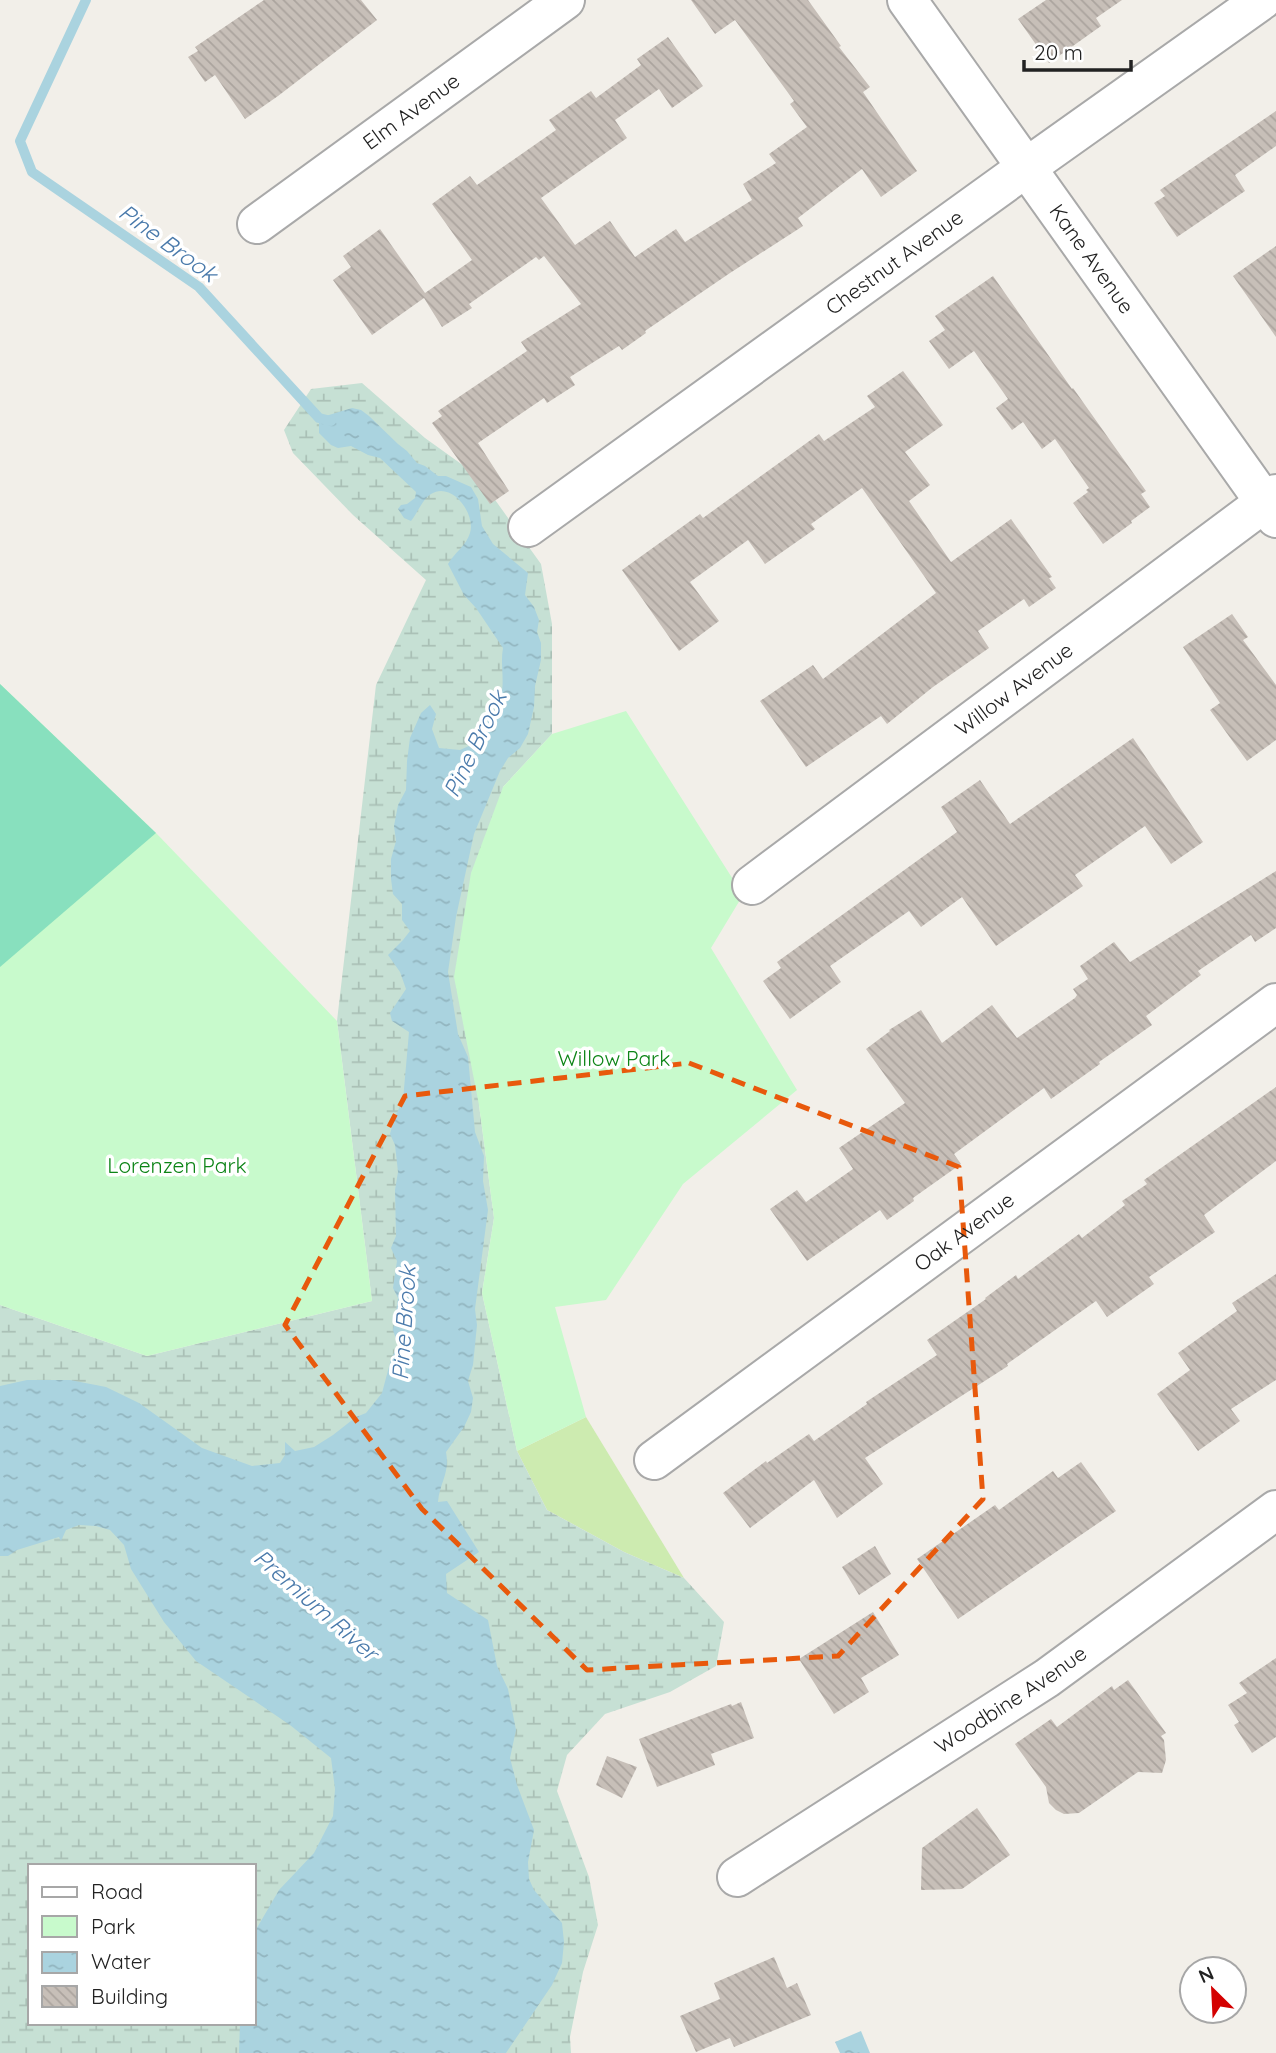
<svg xmlns="http://www.w3.org/2000/svg" width="1276" height="2053" font-family="Quicksand,sans-serif">
<defs>
<pattern id="wetland-marsh" width="20" height="14" patternUnits="userSpaceOnUse" patternTransform="scale(1.75)"><rect width="20" height="14" fill="#c6e0d4"/><path d="M1 5h8M5 5V1M11 12h8M15 12V8" fill="none" stroke="#aac0b6"/></pattern>
<pattern id="water-ripples" width="26" height="14" patternUnits="userSpaceOnUse" patternTransform="scale(1.75)"><rect width="26" height="14" fill="#aad3df"/><path d="M2 4q2-2 4 0t4 0M15 11q2-2 4 0t4 0" fill="none" stroke="#92b5bf"/></pattern>
<pattern id="building-back-hatch" width="6" height="6" patternUnits="userSpaceOnUse" patternTransform="scale(1.75)"><rect width="6" height="6" fill="#c7bfb8"/><path d="M-1 5l2 2M0 0l6 6M5-1l2 2" fill="none" stroke="#aba49e"/></pattern>
</defs>
<rect width="100%" height="100%" fill="#f2efe9"/>
<!-- grass -->
<path fill="#cdebb0" d="M586,1417L684,1578L624,1552L547,1510L517,1451Z"/>
<!-- wetland -->
<path fill="url(#wetland-marsh)" fill-rule="evenodd" d="M362,383L425,438L478,476L541,564L552,624V734L503,787L479,1105L494,1218L482,1293L517,1451L547,1510L624,1552L684,1578L724,1622L716,1666L670,1692L605,1714L567,1755L557,1791L589,1877L598,1925L583,1972L570,2037L571,2053H0V1305L147,1356L372,1301L337,1021L376,685L426,580L353,515L293,453L284,430L311,389ZM30,1866H254V2023H30Z"/>
<!-- park -->
<g fill="#c8facc">
<path d="M0,684L156,833L337,1021L372,1301L147,1356L0,1305Z"/>
<path d="M626,711L743,895L711,948L797,1090L683,1184L606,1300L555,1307L586,1417L517,1451L482,1293L494,1218L479,1105L454,977L471,873L503,787L552,734Z"/>
</g>
<!-- pitch -->
<path fill="#88e0be" d="M0,684L156,833L0,967Z"/>
<!-- water -->
<g fill="url(#water-ripples)">
<path d="M352,408L361,410L369,416L398,444L407,451L417,463L425,466L438,476H446L471,487L478,499L482,526L493,544L528,573L525,595L534,607L539,620L537,632L541,643V660L535,686L534,707L528,734L520,748L508,758L500,771L474,834L456,917L448,972L458,1034L468,1057L475,1132L484,1156L483,1181L488,1210L475,1309L477,1325L473,1365L468,1381L473,1398L471,1412L464,1427L446,1452C450,1474 440,1481 438,1502L447,1501L479,1552L446,1574L447,1593L488,1620L497,1666L508,1689L516,1730L510,1758L517,1785L534,1830L528,1862L529,1879L534,1890L562,1923L564,1942L562,1963L552,1985L506,2053H239L240,2023H254V1933L279,1890L314,1853L333,1816L335,1789L331,1758L290,1725L196,1661L164,1622L131,1569L124,1545L110,1530L96,1526L79,1525L66,1530L61,1541L59,1537L17,1550L8,1556H0V1386L27,1380H70L106,1387L139,1403L202,1448L252,1466L280,1463L285,1455V1442L295,1451L314,1447L333,1435L356,1417L366,1413L382,1393L391,1359L398,1345L393,1330L398,1298L393,1288L397,1261L391,1248L396,1236L395,1190L398,1172L395,1145L390,1134L394,1119L403,1100L409,1032L392,1021L390,1013L406,989L400,972L388,955L403,940L410,931L402,920V904L393,894L391,879V859L396,841L394,826L398,805L406,790L407,761L410,738L421,713L430,705L436,714L432,729L439,748L460,750L480,741L477,728C486,719 498,709 501,695C505,681 500,664 503,648L476,608L464,595L448,564C455,552 466,546 470,533C476,514 452,481 431,494C422,500 418,512 411,521L404,518L398,509L401,505L407,504L415,498L416,492L380,458L368,455L351,446L338,448L331,445L319,433V418Z"/>
<path d="M861,2031L870,2053H840L835,2042Z"/>
</g>
<g fill="none" stroke-linecap="round" stroke-linejoin="round">
<!-- stream -->
<path stroke="#aad3df" stroke-width="10" d="M86,0L20,141L32,172L199,287L319,418L331,421"/>
</g>
<!-- building -->
<g fill="url(#building-back-hatch)">
<path d="M264,0H361L377,20L278,96L245,119L215,75L205,82L188,57L198,51L195,47Z"/>
<path d="M691,0H808L841,46L839,47L870,87L863,92L917,171L881,197L862,169L798,218L803,226L730,273L645,331L646,333L622,350L619,346L570,377L575,385L547,403L544,398L478,443L509,491L490,504L432,423L442,416L438,411L527,351L521,342L581,304L544,256L539,260L536,257L469,304L472,308L442,327L424,298L372,335L333,280L351,267L343,256L380,229L425,293L472,260L432,204L470,176L477,185L556,130L549,120L591,91L596,98L641,65L637,59L668,37L703,86L672,108L659,89L615,120L627,138L541,198L575,245L610,221L635,257L676,229L685,242L752,200L743,184L776,163L769,154L807,127L790,104L794,101L735,20L715,34Z"/>
<path d="M1046,0H1122L1096,18L1101,26L1049,63L1018,19Z"/>
<path d="M1276,111V146L1235,175L1245,191L1177,237L1154,203L1165,196L1160,190Z"/>
<path d="M1276,246V337L1233,276Z"/>
<path d="M993,276L1072,389L1073,388L1146,491L1141,494L1150,507L1131,521L1132,523L1103,544L1073,503L1088,492L1086,490L1089,488L1055,439L1042,449L1023,422L1012,430L996,408L1008,399L974,351L949,369L929,341L945,330L935,316Z"/>
<path d="M903,371L943,425L905,452L930,485L909,501L951,562L1011,519L1052,577L1049,578L1056,588L1029,607L1024,599L978,631L989,648L933,687L887,724L881,716L806,767L760,701L813,665L823,679L936,593L862,488L811,524L815,529L765,564L748,540L690,582L719,621L679,651L622,570L700,514L703,518L819,434L824,441L875,407L867,396Z"/>
<path d="M1232,614L1248,637L1243,640L1276,685V740L1247,761L1210,710L1220,703L1183,647Z"/>
<path d="M1133,738L1203,842L1171,864L1145,826L1075,875L1083,886L996,946L962,897L921,927L909,911L830,966L841,982L790,1019L763,981L781,968L777,962L957,832L941,807L980,780L1010,824Z"/>
<path d="M1276,871V928L1255,942L1251,935L1198,971L1201,975L1146,1016L1152,1025L1099,1062L1100,1064L1051,1099L1044,1088L954,1154L961,1164L913,1198L914,1201L887,1220L880,1210L807,1261L770,1209L797,1190L806,1202L853,1169L839,1148L905,1103L866,1049L890,1031L889,1030L921,1010L942,1043L992,1005L1017,1038L1075,998L1077,995L1073,989L1088,979L1080,966L1114,942L1130,962Z"/>
<path d="M1276,1087V1161L1204,1215L1215,1232L1149,1277L1154,1284L1107,1317L1096,1301L1007,1364L1008,1366L865,1458L883,1484L837,1518L814,1480L750,1528L723,1493L766,1461L767,1463L809,1434L814,1441L867,1404L866,1402L937,1355L927,1340L986,1299L985,1298L1016,1275L1018,1279L1079,1234L1082,1238L1125,1205L1122,1201L1147,1184L1144,1180Z"/>
<path d="M1276,1274V1380L1231,1409L1240,1421L1198,1451L1157,1394L1190,1370L1178,1353L1237,1311L1232,1303Z"/>
<path d="M1081,1462L1116,1511L958,1619L917,1559L995,1505L999,1510L1053,1471L1058,1478Z"/>
<path d="M875,1546L891,1574L859,1595L842,1567Z"/>
<path d="M873,1612L899,1655L861,1678L869,1692L834,1714L799,1659Z"/>
<path d="M1276,1658V1737L1252,1753L1234,1725L1239,1722L1228,1705L1247,1693L1239,1683Z"/>
<path d="M1128,1680L1166,1733L1161,1736L1164,1740L1166,1760L1162,1773L1138,1772L1079,1813L1064,1814L1056,1810L1049,1803L1046,1787L1015,1744L1051,1719L1057,1727L1112,1686L1114,1690Z"/>
<path d="M741,1702L754,1738L711,1754L715,1765L657,1787L639,1739L731,1704L732,1706Z"/>
<path d="M607,1756L637,1767L622,1798L596,1785Z"/>
<path d="M977,1808L1010,1855L962,1889L921,1890L922,1848Z"/>
<path d="M774,1957L787,1988L797,1983L811,2015L734,2047L730,2038L696,2052L680,2016L720,1999L714,1983Z"/>
</g>
<g fill="none" stroke-linecap="round" stroke-linejoin="round">
<!-- street casing -->
<g stroke="#a9a9a9" stroke-width="42">
<g id="street">
<path id="s1" d="M907,0L1276,518"/>
<path id="s2" d="M257,224L565,0"/>
<path id="s3" d="M528,527L1027,167L1262,0"/>
<path id="s4" d="M752,885L1276,494"/>
<path id="s5" d="M654,1460L1276,1003"/>
<path id="s6" d="M737,1877L1047,1678L1276,1510"/>
</g>
</g>
<!-- street -->
<use href="#street" stroke="#fff" stroke-width="38"/>
</g>
<!-- marked area -->
<path fill="none" stroke="#e8590c" stroke-width="5" stroke-dasharray="14 9" stroke-linejoin="round" d="M689,1063L959,1167L983,1499L838,1656L587,1670L422,1509L285,1325L405,1096Z"/>
<g text-anchor="middle" stroke-width="7" stroke-linejoin="round" paint-order="stroke">
<!-- street labels -->
<g font-size="21" fill="#222" stroke="#fff">
<text dy="7" stroke="none"><textPath href="#s2" startOffset="191">Elm Avenue</textPath></text>
<text dy="7" stroke="none"><textPath href="#s1" startOffset="318">Kane Avenue</textPath></text>
<text dy="7" stroke="none"><textPath href="#s3" startOffset="452">Chestnut Avenue</textPath></text>
<text dy="7" stroke="none"><textPath href="#s4" startOffset="327">Willow Avenue</textPath></text>
<text dy="7" stroke="none"><textPath href="#s5" startOffset="385">Oak Avenue</textPath></text>
<text dy="7" stroke="none"><textPath href="#s6" startOffset="326">Woodbine Avenue</textPath></text>
</g>
<!-- park labels -->
<g font-size="21" fill="#0c8416" stroke="#fff">
<text x="614" y="1066">Willow Park</text>
<text x="177" y="1173">Lorenzen Park</text>
</g>
<!-- water labels -->
<g font-size="23" font-style="italic" fill="#4a7aab" stroke="#fff">
<text transform="translate(168 243) rotate(36)" y="8">Pine Brook</text>
<text transform="translate(475 744) rotate(-64)" y="8">Pine Brook</text>
<text transform="translate(404 1323) rotate(-86)" y="8">Pine Brook</text>
<text transform="translate(316 1605) rotate(41)" y="8">Premium River</text>
</g>
</g>
<!-- legend -->
<rect x="28" y="1864" width="228" height="161" fill="#ffffff" stroke="#a7a7a7" stroke-width="2"/>
<rect x="42" y="1887" width="35" height="10" fill="#ffffff" stroke="#a7a7a7" stroke-width="2"/>
<text x="91" y="1899" font-size="21" fill="#222222">Road</text>
<rect x="42" y="1916" width="35" height="21" fill="#c8facc" stroke="#a7a7a7" stroke-width="2"/>
<text x="91" y="1934" font-size="21" fill="#222222">Park</text>
<rect x="42" y="1952" width="35" height="21" fill="url(#water-ripples)" stroke="#a7a7a7" stroke-width="2"/>
<text x="91" y="1969" font-size="21" fill="#222222">Water</text>
<rect x="42" y="1986" width="35" height="21" fill="url(#building-back-hatch)" stroke="#a7a7a7" stroke-width="2"/>
<text x="91" y="2004" font-size="21" fill="#222222">Building</text>
<!-- north arrow -->
<g transform="translate(1213 1990) rotate(336)"><circle r="33" fill="#ffffff" stroke="#a7a7a7" stroke-width="2"/>
<path d="M0-5L12 26L0 18L-12 26Z" fill="#d40000"/>
<text y="-10" font-size="19" font-weight="bold" text-anchor="middle" fill="#222222">N</text>
</g>
<!-- scale -->
<path d="M1024 60v10h107v-10" fill="none" stroke="#222222" stroke-width="3.5"/>
<text x="1034" y="60" font-size="21" fill="#222222" stroke="#ffffff" stroke-width="5" paint-order="stroke">20 m</text>
</svg>
